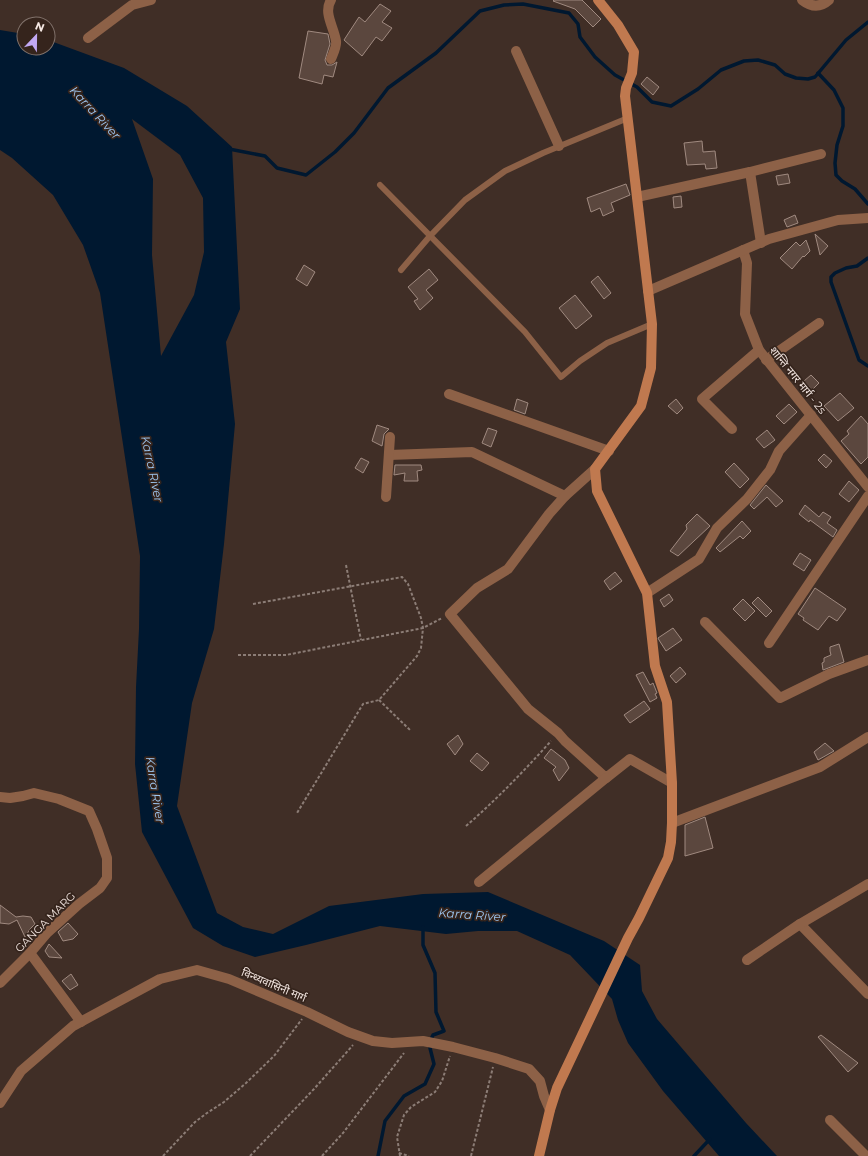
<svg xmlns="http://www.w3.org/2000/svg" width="868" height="1156" font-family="Montserrat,'Noto Sans Devanagari',sans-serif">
<rect width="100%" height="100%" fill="#402e26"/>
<!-- water -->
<path fill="#001830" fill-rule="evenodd" d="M0,30L24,34V48H48V40L124,68L187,106L232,147L240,309L226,342L235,424L224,544L214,629L192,703L177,806L217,913L243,927L273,934L329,906L423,894L488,892L604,941L640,965L642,991L657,1019L746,1123L777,1156H719L663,1091L628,1043L618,1020L612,999L570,955L517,931H478L446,934L380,926L306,945L255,957L223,946L193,928L142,832L135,764L136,687L139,629L140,556L100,293L83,245L53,195L12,158L0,150ZM132,119L180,155L203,198L204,252L194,295L161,356L152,255L153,179Z"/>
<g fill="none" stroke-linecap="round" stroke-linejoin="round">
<!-- stream -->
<g stroke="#001830" stroke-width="3.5">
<path d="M818,73L834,90L843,108V126L837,145L835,163L836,175L842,181L855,189L868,204"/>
<path d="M229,149L265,156L277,168L306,175L335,152L354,133L388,88L436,53L480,11L504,5L523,4L569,13L578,24L580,37L595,57L615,75L637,87L652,102L671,106L698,89L721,70L744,61L758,60L775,65L785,74L796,78L808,79L815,77L846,40L868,22"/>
<path d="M868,258L857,266L846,268L835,273L831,277V282L859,360L868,366"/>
<path d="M423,927V945L435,973L436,1012L444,1031L433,1035L432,1037"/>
<path d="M378,1156L385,1121L404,1096L425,1084L434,1064L430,1048"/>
<path d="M694,1156L710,1139"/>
</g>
</g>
<!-- building -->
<g fill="#5b473e" stroke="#a08a80">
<path d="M554,0H582L601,19L593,27L575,9L553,1Z"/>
<path d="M380,4L391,11L382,22L392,28L382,41L376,37L362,56L344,40L359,17L365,22Z"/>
<path d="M308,31L328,34L330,44L325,60L327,65H332L337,62L333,77L324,75L322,84L299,78Z"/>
<path d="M647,77L659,87L653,95L641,84Z"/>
<path d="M702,141L703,152L715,151L717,168L706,169L705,164L687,165L684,143Z"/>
<path d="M788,174L790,183L778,185L776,176Z"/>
<path d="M626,184L630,195L611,203L614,211L603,216L600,208L591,212L587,198Z"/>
<path d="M681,196L682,207L674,208L673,197Z"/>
<path d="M795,215L798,223L787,227L784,220Z"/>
<path d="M815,234L828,246L820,255Z"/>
<path d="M806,240L810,251L804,257L803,256L792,269L780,258L796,242L800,246Z"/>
<path d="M304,265L315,272L307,286L296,279Z"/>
<path d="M429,269L438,280L426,290L433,298L420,310L414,301L418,299L408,287Z"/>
<path d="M598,276L611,293L604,299L591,282Z"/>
<path d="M575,295L592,316L576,329L559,308Z"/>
<path d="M811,375L819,383L812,390L804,381Z"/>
<path d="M840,393L854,408L838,421L824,406Z"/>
<path d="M517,399L528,403L525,414L514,410Z"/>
<path d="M676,399L683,408L677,414L668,406Z"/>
<path d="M789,404L797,412L784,424L776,416Z"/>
<path d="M861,416L868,424V457L861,464L841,441L849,434L847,431Z"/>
<path d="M377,425L389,429L384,434L382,446L372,441Z"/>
<path d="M488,428L497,431L491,447L482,443Z"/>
<path d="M767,430L775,440L764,448L756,439Z"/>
<path d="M824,454L832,461L826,468L818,460Z"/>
<path d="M361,458L369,462L363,473L355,468Z"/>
<path d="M734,463L749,479L740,488L725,472Z"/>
<path d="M395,465H421L422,470L417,471L418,481H404L405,473L394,475Z"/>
<path d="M849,481L859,490L849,502L839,494Z"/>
<path d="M766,485L783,501L776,507L767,497L754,509L750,505Z"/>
<path d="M805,505L819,517L823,512L831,517L827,523L837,530L833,537L810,520L809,522L799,514Z"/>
<path d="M697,514L710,526L678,556L670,551L687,529L686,525Z"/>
<path d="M742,521L751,531L743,539L740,536L720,552L716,548Z"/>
<path d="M800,553L811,560L804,571L793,564Z"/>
<path d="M615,572L622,581L610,590L604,581Z"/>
<path d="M815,588L846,609L837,621L829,616L818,630L803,620L804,618L798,614Z"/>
<path d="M669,594L673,600L664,607L660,600Z"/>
<path d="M758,597L772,611L766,617L752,603Z"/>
<path d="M743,599L755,611L745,621L733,609Z"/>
<path d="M673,628L682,640L666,651L659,640L658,638Z"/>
<path d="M839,644L844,662L823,670L822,663L824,662V658L831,655L830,651V647Z"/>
<path d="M680,667L686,674L676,683L670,676Z"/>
<path d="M643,672L650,685L653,683L657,693L655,694L657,698L650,702L636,675Z"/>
<path d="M644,701L650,709L630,723L624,715Z"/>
<path d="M458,735L463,744L455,755L447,744Z"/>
<path d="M825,743L834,751L818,760L814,752Z"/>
<path d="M551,749L565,760L569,768L559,781L553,770L556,767L544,758Z"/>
<path d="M477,753L489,763L482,771L470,761Z"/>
<path d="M705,817L713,848L685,856V825Z"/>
<path d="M0,905L16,917L23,916L31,917L35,924L30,929L25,937L17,920L9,924L0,923Z"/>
<path d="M68,923L78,934L73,939L63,941L58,932Z"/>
<path d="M49,944L62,958L49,957L45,951Z"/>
<path d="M71,974L78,985L70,990L62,981Z"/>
<path d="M821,1035L858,1063L848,1072L818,1037Z"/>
</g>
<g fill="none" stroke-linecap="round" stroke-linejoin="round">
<!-- path -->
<g stroke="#8c7d76" stroke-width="2" stroke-dasharray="3 2" stroke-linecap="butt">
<path d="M346,565L361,640"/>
<path d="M253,604L402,577L408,584L421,618L423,628L421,648L417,656L379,700L363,704L297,813"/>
<path d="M238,655H286L423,628L442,618"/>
<path d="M379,700L410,730"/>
<path d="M466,826C496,800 524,771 551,741"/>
<path d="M399,1153L409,1156"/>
<path d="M163,1156L195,1122L207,1113L224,1102L246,1083L274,1056L302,1019"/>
<path d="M250,1156L314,1089L353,1045"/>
<path d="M322,1156L343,1133L404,1053"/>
<path d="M400,1156L397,1137L404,1115L411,1107L435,1092L442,1081L450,1056"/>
<path d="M471,1156L493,1067"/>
</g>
<!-- service -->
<g stroke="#8d6147" stroke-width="6">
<path d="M380,185L525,332L561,377L580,361L607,343L652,324"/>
<path d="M401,270L430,236L465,200L505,171L543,153L628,118"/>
</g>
<!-- minor -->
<g stroke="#8d6147" stroke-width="10">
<path d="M331,0C323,13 334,27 336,41C337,46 333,54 331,59"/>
<path d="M802,0C811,7 820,8 829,0"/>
<path d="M88,38L132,5L151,0"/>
<path d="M516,51L559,146"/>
<path d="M750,172L761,243"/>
<path d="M637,197L750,172L821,154"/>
<path d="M743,250L747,263L745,314L759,350L868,487"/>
<path d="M648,291L769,239L838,220L868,218"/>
<path d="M766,360L819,323"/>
<path d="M449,394L609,451"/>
<path d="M732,429L702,399L759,350"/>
<path d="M389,455L472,452L565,496"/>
<path d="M595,469L565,496L549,514L508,569L477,588L450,614L528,709L558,733L565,741L606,778L630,759L672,783"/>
<path d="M386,497L390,437"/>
<path d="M647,593L699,559L717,528L747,499L770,470L779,451L811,415"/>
<path d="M705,622L780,698L829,674L868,660"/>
<path d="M769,643L868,496"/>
<path d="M0,797L10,798L23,796L34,793L59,799L89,811L97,829L107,858V878L100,888L79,904L47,933L30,953L0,983"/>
<path d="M672,823L820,767L868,737"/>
<path d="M479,882L606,778"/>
<path d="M800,924L868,994"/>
<path d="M30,953L81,1022"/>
<path d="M747,960L800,924L868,884"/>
<path d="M0,1103L21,1071L73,1026L160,979L197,970L229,979L307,1012L348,1032L373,1041L392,1043L423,1041L453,1047L495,1058L529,1069L540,1081L544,1096L550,1110"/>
<path d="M830,1120L866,1156"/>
</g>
<!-- secondary -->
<path stroke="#c0794f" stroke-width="10" d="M539,1156L550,1110L557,1088L628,938L639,918L668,858L671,842L672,823V783L667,702L655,666L647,593L597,491L595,469L641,406L651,368L652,324L625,96L626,88L632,73L634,52L618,25L598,0"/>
</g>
<g text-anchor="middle" stroke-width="3.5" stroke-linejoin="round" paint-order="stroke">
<!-- street labels -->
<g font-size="11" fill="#f4e7e2" stroke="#35241c">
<text transform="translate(798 380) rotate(51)" y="4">शान्ति नगर मार्ग - 2s</text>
<text transform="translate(45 922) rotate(-45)" y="4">GANGA MARG</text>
<text transform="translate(274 985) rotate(23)" y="4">विन्ध्यवासिनी मार्ग</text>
</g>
<!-- water labels -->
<g font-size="12" font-style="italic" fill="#9dc6f1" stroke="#35241c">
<text transform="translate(95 113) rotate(47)" y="4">Karra River</text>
<text transform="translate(152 469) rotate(78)" y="4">Karra River</text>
<text transform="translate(155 790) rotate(81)" y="4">Karra River</text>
<text transform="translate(472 915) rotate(4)" y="4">Karra River</text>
</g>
</g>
<!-- north arrow -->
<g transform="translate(36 36) rotate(22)"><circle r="19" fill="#35241c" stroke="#81726b"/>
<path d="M0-3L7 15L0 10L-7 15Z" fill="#c1a8f3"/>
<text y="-6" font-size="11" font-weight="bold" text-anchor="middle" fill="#f4e7e2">N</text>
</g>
</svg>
